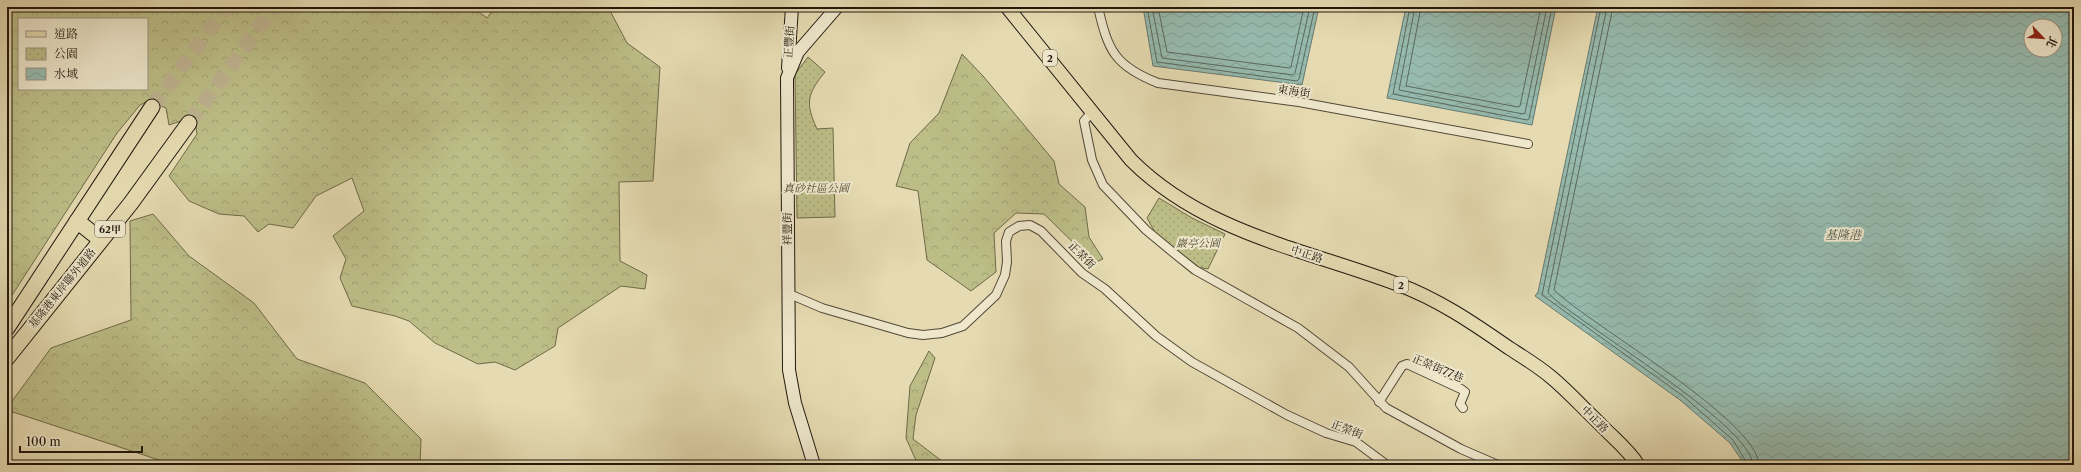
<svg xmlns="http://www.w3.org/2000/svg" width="2081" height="472" font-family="'Libre Caslon Text','Noto Serif TC',serif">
<defs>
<pattern id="forest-crowns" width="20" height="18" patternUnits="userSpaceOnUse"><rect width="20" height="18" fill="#bcbd87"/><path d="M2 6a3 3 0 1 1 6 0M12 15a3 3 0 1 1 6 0" fill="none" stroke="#a1a273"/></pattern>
<pattern id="park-dots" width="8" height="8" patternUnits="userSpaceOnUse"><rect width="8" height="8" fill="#bcbd87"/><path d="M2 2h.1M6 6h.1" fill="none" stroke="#a1a273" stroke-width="1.8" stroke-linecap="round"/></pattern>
<pattern id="water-waves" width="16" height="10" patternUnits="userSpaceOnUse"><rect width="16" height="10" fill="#96baae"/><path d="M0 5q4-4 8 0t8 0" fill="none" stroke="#819f94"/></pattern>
</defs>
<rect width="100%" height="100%" fill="#e5dab1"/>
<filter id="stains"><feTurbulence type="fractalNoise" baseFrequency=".005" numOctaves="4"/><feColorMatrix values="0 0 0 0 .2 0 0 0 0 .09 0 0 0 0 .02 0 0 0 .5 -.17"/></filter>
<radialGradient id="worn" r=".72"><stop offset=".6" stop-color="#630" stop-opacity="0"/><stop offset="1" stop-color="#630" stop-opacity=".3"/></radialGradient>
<!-- forest -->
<g fill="url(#forest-crowns)" stroke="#6e6a4a" fill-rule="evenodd">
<path d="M7,7H472L487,18L495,7H608L627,43L660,67L653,181L619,182L620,261L647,275L645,289L621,286L558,328L555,346L515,370L495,362L478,364L435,343L409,321L395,316L352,306L340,278L346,259L333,236L364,211L352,178L316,196L293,228L269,224L258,232L244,216L219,214L189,201L169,176L197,134L195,122L184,120L169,125L166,108L148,101L140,105L117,133L7,303ZM19,19H147V89H19Z"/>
<path d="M962,54L983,76L1054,161L1059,184L1085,207L1089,237L1103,259L1094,263L1044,214L1016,213L994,233L996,272L971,291L927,260L918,191L896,186L910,143L939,113Z"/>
<path d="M153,214L189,256L254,303L297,359L365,383L421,439L420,465H174L13,412L7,420V408L51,348L131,320L130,221Z"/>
<path d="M929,351L935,358L916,415L913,439L947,465H918L906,438L910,386Z"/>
</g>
<!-- park -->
<g fill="url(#park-dots)" stroke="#6e6a4a">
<path d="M808,57L825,72C807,94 805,103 817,129L833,128L835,217L797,218L795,74Z"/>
<path d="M1159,198L1192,218L1225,234L1208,269L1197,267L1157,236L1147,218Z"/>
</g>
<!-- water -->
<g fill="url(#water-waves)" stroke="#67796e" fill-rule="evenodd">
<path d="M1143,7H1319L1302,85L1153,66Z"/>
<path d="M1406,7H1556L1532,125L1387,98Z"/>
<path d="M1598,7H2074V465H1745L1730,443L1680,400L1535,296L1538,292ZM2031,26H2055V50H2031Z"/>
</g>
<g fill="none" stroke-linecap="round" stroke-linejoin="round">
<!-- shore -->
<g stroke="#5c695e" stroke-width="1">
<path d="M1147,7L1157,62L1297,81L1299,79L1315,7"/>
<path d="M1152,7L1162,58L1293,75L1295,73L1310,7"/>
<path d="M1158,7L1167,52L1289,68L1291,67L1304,7"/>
<path d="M1410,7L1393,94L1527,120L1529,119L1552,7"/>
<path d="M1415,7L1399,90L1523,114L1525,113L1547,7"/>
<path d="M1421,7L1406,86L1518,107L1520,106L1541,7"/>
<path d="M1601,7L1542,295L1683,396L1733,440L1748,465"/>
<path d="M1607,7L1548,293C1581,326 1751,424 1753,465"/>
<path d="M1613,7L1554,290C1590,325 1758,420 1759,465"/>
</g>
<!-- highway-tunnel -->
<g stroke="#beb390" stroke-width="15" stroke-dasharray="15 8" stroke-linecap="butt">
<path d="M152,107L226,7"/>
<path d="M189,123L274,7"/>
</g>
<!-- street casing -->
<g stroke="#524837" stroke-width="10">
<g id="street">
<path d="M1098,7C1108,51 1115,66 1158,83L1299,102L1528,144"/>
<path d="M1092,112L1084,121L1092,160L1103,185L1146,230L1175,254L1195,270L1298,328L1349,367L1386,408L1461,449L1498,465"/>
<path d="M787,293L822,308L908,333L923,335L942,333L963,326L996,295L1005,275L1007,262L1006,241L1009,232L1019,226L1030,225L1041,231L1082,273L1105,289L1156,336L1192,362L1287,415L1326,433L1356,442L1387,465"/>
<path d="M1379,402L1402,366L1407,364L1461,389L1465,392L1460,404L1463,408"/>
</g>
</g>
<!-- secondary casing -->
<g stroke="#21180e" stroke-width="14">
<g id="secondary">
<path d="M788,68L792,7"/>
<path d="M814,465L795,403L789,370L787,78L798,52L837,7"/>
</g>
</g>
<!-- primary casing -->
<g stroke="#21180e" stroke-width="15">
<path id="primary" d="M1007,7L1131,160C1204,233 1304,249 1397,284C1438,299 1473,323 1509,348C1523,357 1538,366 1551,377C1568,391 1583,408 1599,423C1612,437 1628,449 1638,465"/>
</g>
<!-- highway casing -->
<g stroke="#21180e" stroke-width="17">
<g id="highway">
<path d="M77,221L101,240"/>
<path d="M7,328L152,107"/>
<path d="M7,358L131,203L189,123"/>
</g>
</g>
<!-- street -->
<use href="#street" stroke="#eee7cc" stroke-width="8"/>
<!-- secondary -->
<use href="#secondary" stroke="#eee7cc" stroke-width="12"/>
<!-- primary -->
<use href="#primary" stroke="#e5dab1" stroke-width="13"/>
<!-- highway -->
<use href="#highway" stroke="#e5dab1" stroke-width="15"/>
</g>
<g text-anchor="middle" stroke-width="4" stroke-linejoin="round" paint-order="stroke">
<!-- shield labels -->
<g fill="#eee7cc" stroke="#5e5647" stroke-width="1">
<rect x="1043" y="50" width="14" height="16" rx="3"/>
<rect x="95" y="221" width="30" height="16" rx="3"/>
<rect x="1394" y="277" width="14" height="16" rx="3"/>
</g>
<g font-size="10" font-weight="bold" fill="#21180e">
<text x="1050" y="62">2</text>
<text x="110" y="233">62甲</text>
<text x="1401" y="289">2</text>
</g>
<!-- street labels -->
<g font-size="11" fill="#21180e" stroke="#eee7cc">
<text transform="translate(789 42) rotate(-86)" y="4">正豐街</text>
<text transform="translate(1294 91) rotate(8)" y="4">東海街</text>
<text transform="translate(787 229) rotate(-90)" y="4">祥豐街</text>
<text transform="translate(1307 254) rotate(18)" y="4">中正路</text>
<text transform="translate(1082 255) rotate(45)" y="4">正榮街</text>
<text transform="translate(62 288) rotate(-51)" y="4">基隆港東岸聯外道路</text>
<text transform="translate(1438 368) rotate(23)" y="4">正榮街77巷</text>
<text transform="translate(1595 419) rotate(45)" y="4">中正路</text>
<text transform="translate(1347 429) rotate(21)" y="4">正榮街</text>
</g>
<!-- park labels -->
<g font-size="11" font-style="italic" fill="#504a32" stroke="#eee7cc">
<text x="816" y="192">真砂社區公園</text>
<text x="1198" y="247">巖亭公園</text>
</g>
<!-- water labels -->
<g font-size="12" font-style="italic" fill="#4a5146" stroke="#eee7cc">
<text x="1843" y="239">基隆港</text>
</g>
</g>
<!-- margin -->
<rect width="2081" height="472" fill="none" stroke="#e5dab1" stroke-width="24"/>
<rect x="8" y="8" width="2065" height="456" fill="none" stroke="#21180e" stroke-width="2"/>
<rect x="12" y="12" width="2057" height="448" fill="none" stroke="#21180e"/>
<!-- legend -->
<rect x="18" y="18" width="130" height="72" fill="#eee7cc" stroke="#9c9480"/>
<rect x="26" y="31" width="20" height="6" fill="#e5dab1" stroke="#9c9480"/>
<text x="54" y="38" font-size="12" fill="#21180e">道路</text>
<rect x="26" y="48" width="20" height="12" fill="url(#park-dots)" stroke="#9c9480"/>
<text x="54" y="58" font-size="12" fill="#21180e">公園</text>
<rect x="26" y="68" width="20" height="12" fill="url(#water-waves)" stroke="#9c9480"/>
<text x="54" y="78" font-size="12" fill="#21180e">水域</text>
<!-- north arrow -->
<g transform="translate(2043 38) rotate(115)"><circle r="19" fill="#eee7cc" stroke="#9c9480"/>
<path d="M0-3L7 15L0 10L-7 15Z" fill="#8f2418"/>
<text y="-6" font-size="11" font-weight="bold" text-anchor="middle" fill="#21180e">北</text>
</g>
<!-- scale -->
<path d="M20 446v6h122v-6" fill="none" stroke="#21180e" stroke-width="2"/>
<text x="26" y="446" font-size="12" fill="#21180e" stroke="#eee7cc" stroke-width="3" paint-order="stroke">100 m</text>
<rect width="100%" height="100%" filter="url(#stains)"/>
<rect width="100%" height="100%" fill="url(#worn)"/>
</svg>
